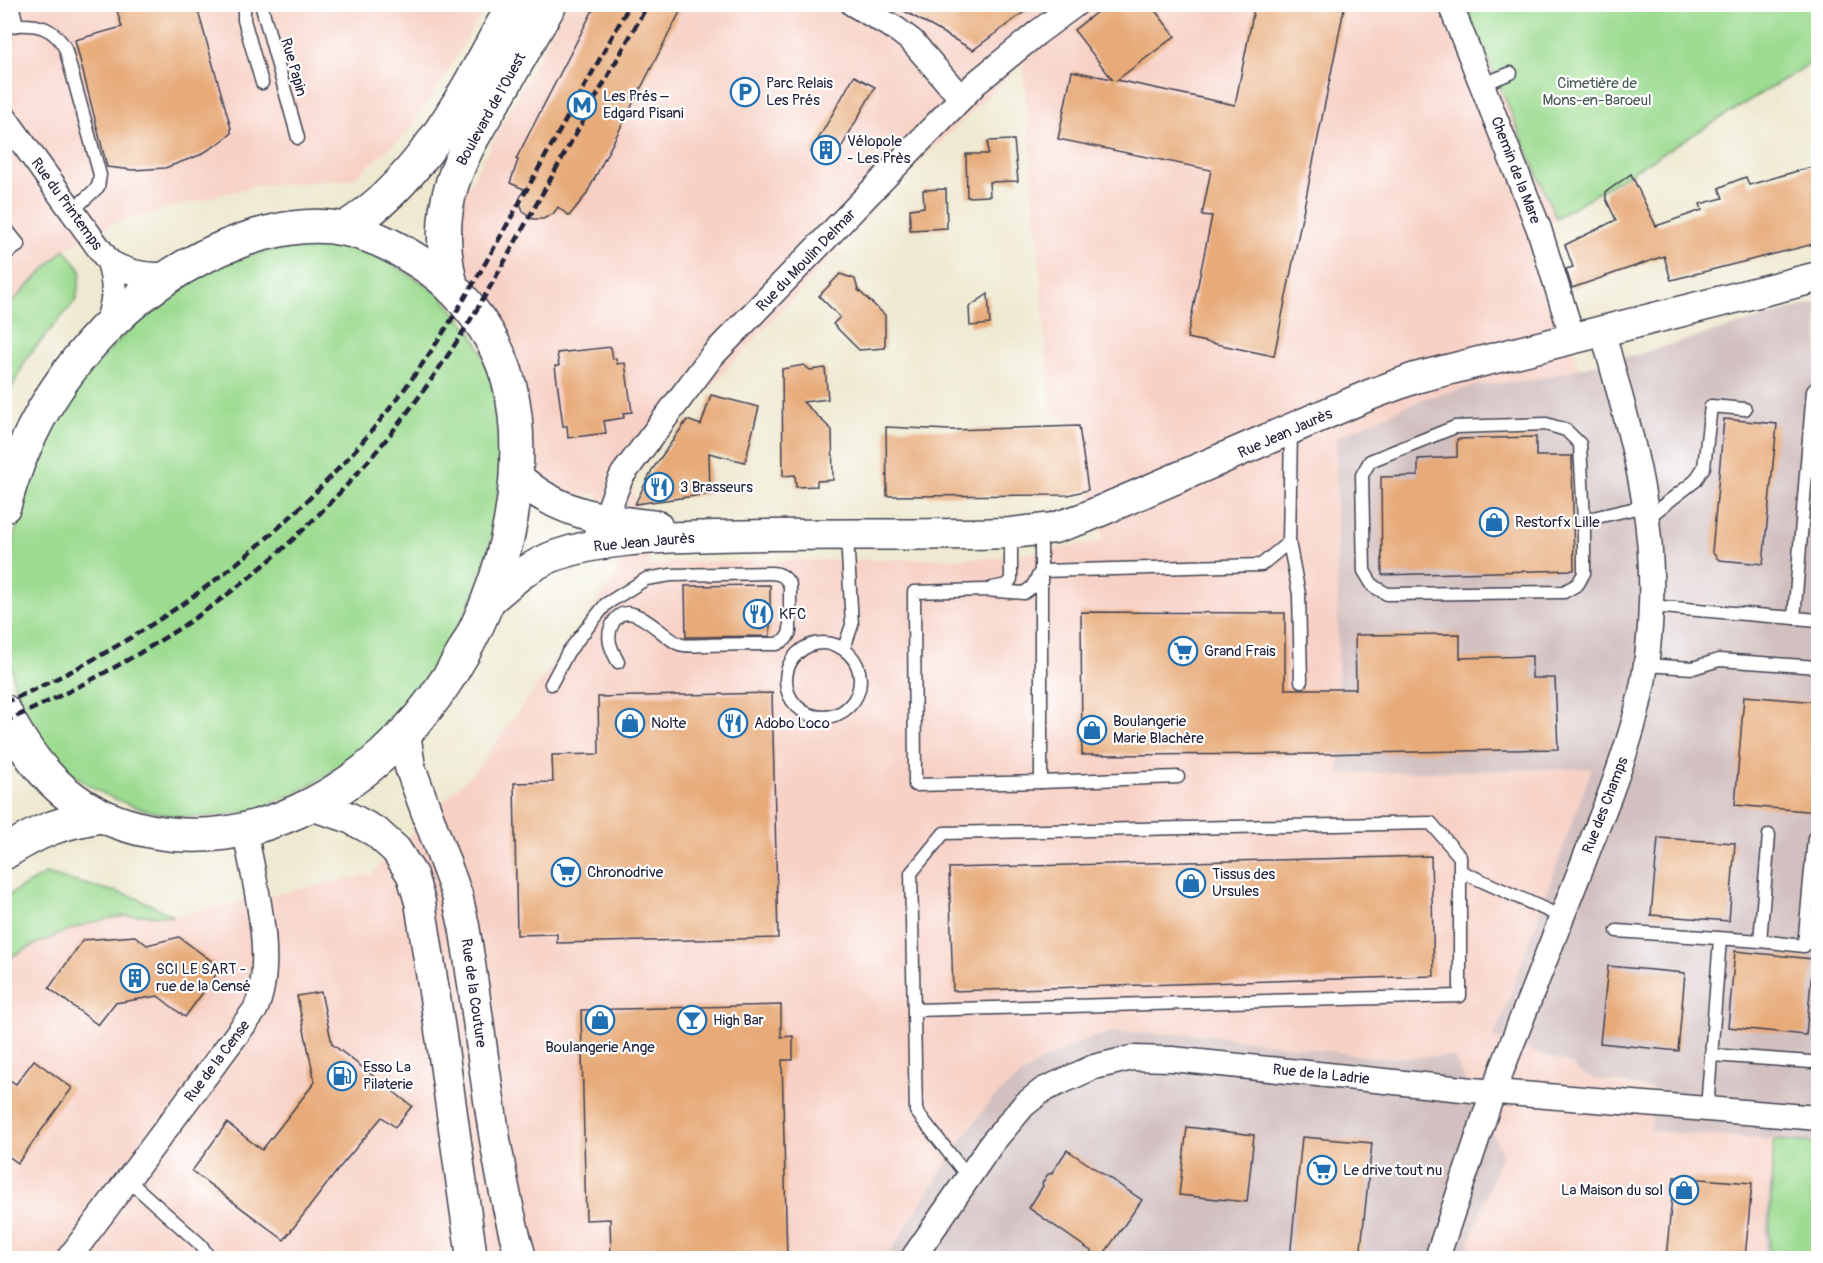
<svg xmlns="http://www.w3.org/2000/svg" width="1823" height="1263" font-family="Pangolin,sans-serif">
<rect width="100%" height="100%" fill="#fff"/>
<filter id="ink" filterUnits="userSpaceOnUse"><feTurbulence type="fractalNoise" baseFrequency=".0167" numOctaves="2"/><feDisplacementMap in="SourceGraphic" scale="12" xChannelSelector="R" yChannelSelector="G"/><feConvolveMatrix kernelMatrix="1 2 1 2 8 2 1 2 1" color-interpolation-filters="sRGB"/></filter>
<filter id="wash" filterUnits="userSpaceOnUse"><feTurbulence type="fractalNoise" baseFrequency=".008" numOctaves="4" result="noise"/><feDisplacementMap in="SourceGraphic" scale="24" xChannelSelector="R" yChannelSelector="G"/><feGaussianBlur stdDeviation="1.35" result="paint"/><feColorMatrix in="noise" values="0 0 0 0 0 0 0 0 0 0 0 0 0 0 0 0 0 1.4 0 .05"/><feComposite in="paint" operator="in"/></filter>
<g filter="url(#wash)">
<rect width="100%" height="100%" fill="#eee9d0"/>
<!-- built -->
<g fill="#f7d1c6" fill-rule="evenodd">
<path d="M5,5H487L438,87L406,134L353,179L254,186L111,224L65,249L5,309Z"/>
<path d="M566,5H1465L1556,218L1539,229L1579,369L1532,380L1479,385L1339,774L1593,768L1500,1023L1492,1037L1571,1064L1587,1076L1614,1084L1653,1089L1652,1131L1774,1140L1763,1258H1464L1502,1153L1453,1056L1379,1058L1209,1035L1112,1032L1083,1041L1041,1061L1007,1086L992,1099L963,1138L886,1258H5V960L52,935L82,925L126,916H174L371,874L479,766L618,573L597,494L567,497L544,489L531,468L504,331L462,261L458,216L467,189ZM1023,61L1051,411L1079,427L1086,481L1104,541L994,558L674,562L650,567L632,483L666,435L904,178Z"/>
</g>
<!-- industrial -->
<g fill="#d2bfbf">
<path d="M1818,302V1258H1763L1774,1140L1651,1131L1653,1089L1596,1079L1579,1072L1571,1064L1492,1037L1500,1023L1592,768L1339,774L1336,438L1422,399L1479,385L1532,380L1642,353Z"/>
<path d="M1112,1032L1209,1035L1379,1058L1453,1056L1502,1153L1464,1258H886L963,1138L992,1099L1007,1086L1041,1061L1083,1041Z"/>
</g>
<!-- green -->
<g fill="#9cdb90" stroke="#5f7e66" stroke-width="1.5">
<path d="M1465,5H1818V59L1556,218Z"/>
<path d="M306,245C355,245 375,253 416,279C423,283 431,287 437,292C443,297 448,305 453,311C459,317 465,324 470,330C492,365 500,411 500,451C501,504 490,558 468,606C414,726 281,852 139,808C85,791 38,755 19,700C12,681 10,662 9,642C1,551 27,455 83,381C120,334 175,282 232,261C256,253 281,248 306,245Z"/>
<path d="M65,249L81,271L76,300L28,356L5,401V309Z"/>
<path d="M45,874L132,896L174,916C159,916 142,914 127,916C83,920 43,940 5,960V897Z"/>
<path d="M1774,1140L1818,1143V1258H1768Z"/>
</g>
<g id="blocks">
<!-- building -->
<g fill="#e7aa78">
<path d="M115,4H196L231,128V134L218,144L200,155L165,168L133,170L107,167L75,40L122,27Z"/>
<path d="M596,4H684L586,195L569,216L558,207L553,214L543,219H533L523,211L519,200L524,189L510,183L518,160L516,159Z"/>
<path d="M892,4H1035L973,50Z"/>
<path d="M1107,4H1150L1175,36L1117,80L1235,105L1255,4H1345L1274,356L1187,338L1212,216L1202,215L1211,170L1058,139L1072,71L1112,79L1074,30Z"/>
<path d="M854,76L875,87L832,164L811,152Z"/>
<path d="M1014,140L1018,181L989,182L990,196L967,197L966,154H988V141Z"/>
<path d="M1818,165V243L1671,280L1664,256L1572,288L1566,269L1573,267L1565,245L1616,220L1606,199V192L1631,174L1656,226L1702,210L1700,204L1723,198L1719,188L1730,183L1746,177L1749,185Z"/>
<path d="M946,189L947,228L910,230V209L924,207L923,190Z"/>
<path d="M840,274L855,279L858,290L885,315V348L859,350L833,324L840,317L819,296Z"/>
<path d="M988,294L990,324L970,326L969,307Z"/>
<path d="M611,347L613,359L616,358L617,364L625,363L632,412L623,413L624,418L604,421L606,433L568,438L567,426H563L555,366H559L557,353Z"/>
<path d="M804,365L810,370L825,368L828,399L803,402L832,430L833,480L817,481V486L796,487L795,475L783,476L782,369Z"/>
<path d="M711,395L759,407L745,462L709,453L710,494L635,504L652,470L687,420L701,425Z"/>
<path d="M1724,419L1777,424L1763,564L1719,560L1712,552Z"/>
<path d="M1079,426L1088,490L1068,495L887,496L886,427L950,430Z"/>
<path d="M1536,437V456H1572L1574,570L1382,575L1381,477L1418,476V459L1457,457V439Z"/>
<path d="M770,585V636L686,637L685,586Z"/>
<path d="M1081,612L1285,613V689H1356L1355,635L1460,634V658L1532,656V678H1555L1558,749L1319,754L1082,755Z"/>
<path d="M772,693L778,938L557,943V934L517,935L514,783L553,782L552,755L599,754L598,697Z"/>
<path d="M1744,696L1818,702V812L1735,805Z"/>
<path d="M1658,838L1735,843L1729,921L1651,915Z"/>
<path d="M1431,856L1434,976L953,991L949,868Z"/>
<path d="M135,936L147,945L179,937L221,968L185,1017L158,996L115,1003L98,1025L49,988L83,940Z"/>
<path d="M1735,951L1813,959L1806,1035L1728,1027Z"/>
<path d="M1608,966L1685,973L1678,1051L1600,1043Z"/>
<path d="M321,992L332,1044L412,1106L395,1127L382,1117L340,1167L284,1240L192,1171L227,1123L262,1150L315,1082L297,996Z"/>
<path d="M781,1005V1037L793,1036V1060H782L787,1258H611L610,1219L586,1220L581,1010Z"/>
<path d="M34,1060L72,1088L18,1163L4,1153V1076L16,1084Z"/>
<path d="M1187,1127L1254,1135L1247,1202L1179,1195Z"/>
<path d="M1302,1137L1372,1143L1360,1258H1290Z"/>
<path d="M1067,1150L1142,1200L1101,1258L1029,1208L1043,1186L1042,1183L1048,1174H1051Z"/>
<path d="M1674,1177L1752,1183L1745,1258H1666Z"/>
</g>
</g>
</g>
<g filter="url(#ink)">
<use href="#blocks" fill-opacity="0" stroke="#414051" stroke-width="1.5"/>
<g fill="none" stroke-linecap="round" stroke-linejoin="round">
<!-- service casing -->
<g stroke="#414051" stroke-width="15">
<g id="service">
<path d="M12,4L17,25C39,24 54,28 65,48L100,175L98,187L72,211"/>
<path d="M244,4V20L262,83"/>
<path d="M261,4L298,138"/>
<path d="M4,29L17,25"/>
<path d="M1483,84L1511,73"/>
<path d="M4,226L19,245L4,255"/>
<path d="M1646,519L1695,481L1704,467L1711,406L1745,409"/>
<path d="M1584,520L1580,444L1566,430L1546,424L1455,427L1370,461L1362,475L1364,571L1373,586L1387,594L1564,592L1578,584L1584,573V520L1645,506"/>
<path d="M1041,530V782L915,785L914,592L985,590L1024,593L1032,587L1041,571L1261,565L1289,542L1291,431"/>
<path d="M1289,542L1299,594L1301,681"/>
<path d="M992,588L1007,585L1011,579V533"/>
<path d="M1650,606L1818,620"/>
<path d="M1794,618L1813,391L1818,386"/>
<circle cx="823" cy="680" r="37"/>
<path d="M844,648L852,625L847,536"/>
<path d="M1645,665L1693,668L1719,660L1818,667"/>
<path d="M551,684L568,652L606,604L646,579L671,575L770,573C780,573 785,576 790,585V632L786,639L777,644C754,644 730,644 707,645C699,645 687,647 679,644C663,638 629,594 613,623C605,637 611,649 618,662"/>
<path d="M1041,782L1178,777"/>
<path d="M1460,871L1562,917"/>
<path d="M1617,931L1760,941L1769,835"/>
<path d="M1760,941L1804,946L1814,838"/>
<path d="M914,1010L1460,996V857L1431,823L944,833L911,873L916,1111L968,1177"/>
<path d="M1711,1055L1811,1062"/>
<path d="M1707,1109L1720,939"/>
<path d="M128,1180L201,1245L209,1258"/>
</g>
</g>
<!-- minor casing -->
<g stroke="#414051" stroke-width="27">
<g id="minor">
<path d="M853,4L896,29L912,41L961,98"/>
<path d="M1450,4L1539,229L1573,339"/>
<path d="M4,117L109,262C117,289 114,302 106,328"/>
<path d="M109,262C128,273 150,277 171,274"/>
<path d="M596,534C610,517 612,493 623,474L712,356L976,83L1037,33L1076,4"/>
<path d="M69,1258L255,1010C277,962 254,881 245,831"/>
<path d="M913,1258L992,1143L1024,1105L1043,1090L1094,1067L1132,1058L1172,1059L1472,1090L1818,1118"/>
<path d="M1437,1258L1493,1092L1609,797C1620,767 1631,737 1638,706C1655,636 1655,558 1642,488C1633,435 1616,384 1603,332"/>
</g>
</g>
<!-- tertiary casing -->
<g stroke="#414051" stroke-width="33">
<g id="tertiary">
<path d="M516,475C554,513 606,521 657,526"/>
<path d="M486,604C508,585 528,565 557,555C607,538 662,538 715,536C813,533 912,536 1011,533L1054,528L1084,518L1372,394L1415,378L1818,277"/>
<path d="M405,733L410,767L457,895L464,926C483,1037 490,1151 521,1258"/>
<path d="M310,805L348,817L376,832L396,850L412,875L420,902L443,1049L472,1258"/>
</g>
</g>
<!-- primary casing -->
<g stroke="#414051" stroke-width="36">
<g id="primary">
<path d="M344,229C426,178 468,87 514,4"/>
<path d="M452,288C429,205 460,156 502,88C518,60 534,32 550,4"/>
<path d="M4,506C36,386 126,281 243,240C276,229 310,222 344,229C376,235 403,251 430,269C445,280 458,293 469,307C512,359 520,412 516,477C507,613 424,755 296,812C248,833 203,841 150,831C78,817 36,775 4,711"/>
<path d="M4,853C40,830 59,823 101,816"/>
</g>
</g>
<!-- service -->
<use href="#service" stroke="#fff" stroke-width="12"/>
<!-- minor -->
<use href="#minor" stroke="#fff" stroke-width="24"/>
<!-- tertiary -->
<use href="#tertiary" stroke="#fff" stroke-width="30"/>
<!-- primary -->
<use href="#primary" stroke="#fff" stroke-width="33"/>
<!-- rail -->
<g stroke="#22223b" stroke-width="4.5" stroke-dasharray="9 4.5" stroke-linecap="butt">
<path d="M4,703C162,635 300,529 403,391C446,333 482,270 517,207C555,139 593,72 630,4"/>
<path d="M4,722C82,687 156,648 224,597C311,532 386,448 446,358C483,303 514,244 546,187C580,126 614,65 648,4"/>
</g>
</g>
</g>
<!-- icons -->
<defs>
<g id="parking-ring" transform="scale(1.5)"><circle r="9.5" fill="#fff" stroke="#1f6fb2" stroke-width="1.5"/><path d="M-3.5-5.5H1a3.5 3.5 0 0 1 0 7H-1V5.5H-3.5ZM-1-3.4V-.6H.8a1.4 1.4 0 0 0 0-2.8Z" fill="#1f6fb2"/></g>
<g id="metro-ring" transform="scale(1.5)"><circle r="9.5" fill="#fff" stroke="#1f6fb2" stroke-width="1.5"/><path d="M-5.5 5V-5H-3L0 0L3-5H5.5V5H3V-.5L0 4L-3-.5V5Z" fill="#1f6fb2"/></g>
<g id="building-ring" transform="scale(1.5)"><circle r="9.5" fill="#fff" stroke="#1f6fb2" stroke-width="1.5"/><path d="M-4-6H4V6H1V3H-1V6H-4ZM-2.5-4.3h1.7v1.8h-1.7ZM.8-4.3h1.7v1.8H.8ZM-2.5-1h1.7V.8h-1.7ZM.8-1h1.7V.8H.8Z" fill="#1f6fb2"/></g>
<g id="restaurant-ring" transform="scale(1.5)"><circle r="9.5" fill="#fff" stroke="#1f6fb2" stroke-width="1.5"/><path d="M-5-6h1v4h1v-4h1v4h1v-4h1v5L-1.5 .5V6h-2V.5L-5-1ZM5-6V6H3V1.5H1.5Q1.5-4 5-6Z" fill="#1f6fb2"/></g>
<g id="shop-ring" transform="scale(1.5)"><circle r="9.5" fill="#fff" stroke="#1f6fb2" stroke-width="1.5"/><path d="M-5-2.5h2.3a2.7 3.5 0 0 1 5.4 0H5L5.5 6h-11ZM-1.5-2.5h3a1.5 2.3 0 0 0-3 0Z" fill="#1f6fb2"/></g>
<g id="supermarket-ring" transform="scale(1.5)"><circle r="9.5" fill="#fff" stroke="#1f6fb2" stroke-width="1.5"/><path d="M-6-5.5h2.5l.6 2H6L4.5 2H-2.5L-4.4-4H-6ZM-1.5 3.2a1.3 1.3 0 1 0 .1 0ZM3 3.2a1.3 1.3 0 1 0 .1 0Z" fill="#1f6fb2"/></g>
<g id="bar-ring" transform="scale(1.5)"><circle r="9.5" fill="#fff" stroke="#1f6fb2" stroke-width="1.5"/><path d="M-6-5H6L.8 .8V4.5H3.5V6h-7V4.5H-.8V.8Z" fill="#1f6fb2"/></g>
<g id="fuel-ring" transform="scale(1.5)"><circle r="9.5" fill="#fff" stroke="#1f6fb2" stroke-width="1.5"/><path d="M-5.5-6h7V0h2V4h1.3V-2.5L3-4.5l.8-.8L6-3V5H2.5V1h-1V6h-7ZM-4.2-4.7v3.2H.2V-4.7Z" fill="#1f6fb2"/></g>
</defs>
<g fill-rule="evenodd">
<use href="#parking-ring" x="745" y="92"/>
<use href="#metro-ring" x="582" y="105"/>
<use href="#building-ring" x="826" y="150"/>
<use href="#restaurant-ring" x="659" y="487"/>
<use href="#shop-ring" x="1494" y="522"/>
<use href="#restaurant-ring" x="758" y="614"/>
<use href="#supermarket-ring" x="1183" y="651"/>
<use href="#shop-ring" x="630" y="723"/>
<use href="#restaurant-ring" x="733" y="723"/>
<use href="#shop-ring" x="1092" y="730"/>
<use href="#supermarket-ring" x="566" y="872"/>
<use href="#shop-ring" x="1191" y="883"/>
<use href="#building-ring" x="135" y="978"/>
<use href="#shop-ring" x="600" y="1020"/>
<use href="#bar-ring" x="692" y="1020"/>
<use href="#fuel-ring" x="342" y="1076"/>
<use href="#supermarket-ring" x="1322" y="1170"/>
<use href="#shop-ring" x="1684" y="1190"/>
</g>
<g text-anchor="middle" stroke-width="4.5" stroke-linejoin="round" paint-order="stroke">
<!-- street labels -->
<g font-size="15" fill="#22223b" stroke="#fff">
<text transform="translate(294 67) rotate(74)" y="5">Rue Papin</text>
<text transform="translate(491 109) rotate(-61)" y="5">Boulevard de l'Ouest</text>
<text transform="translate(1516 170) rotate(69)" y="5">Chemin de la Mare</text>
<text transform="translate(67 204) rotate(54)" y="5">Rue du Printemps</text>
<text transform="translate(806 260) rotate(-46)" y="5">Rue du Moulin Delmar</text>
<text transform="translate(1285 433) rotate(-24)" y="5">Rue Jean Jaurès</text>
<text transform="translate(644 542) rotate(-5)" y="5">Rue Jean Jaurès</text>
<text transform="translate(1605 805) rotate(-69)" y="5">Rue des Champs</text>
<text transform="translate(474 993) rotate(82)" y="5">Rue de la Couture</text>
<text transform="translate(217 1061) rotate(-53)" y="5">Rue de la Cense</text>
<text transform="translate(1321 1074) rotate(6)" y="5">Rue de la Ladrie</text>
</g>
<!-- poi labels -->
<g font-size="15" fill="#22223b" stroke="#fff" text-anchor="start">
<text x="766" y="88">Parc Relais<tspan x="766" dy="17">Les Prés</tspan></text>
<text x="603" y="101">Les Prés –<tspan x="603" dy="17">Edgard Pisani</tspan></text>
<text x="847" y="146">Vélopole<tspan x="847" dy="17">- Les Près</tspan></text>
<text x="680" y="492">3 Brasseurs</text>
<text x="1515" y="527">Restorfx Lille</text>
<text x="779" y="619">KFC</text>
<text x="1204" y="656">Grand Frais</text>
<text x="1113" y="726">Boulangerie<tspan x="1113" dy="17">Marie Blachère</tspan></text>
<text x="651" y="728">Nolte</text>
<text x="754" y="728">Adobo Loco</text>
<text x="587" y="877">Chronodrive</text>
<text x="1212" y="879">Tissus des<tspan x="1212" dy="17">Ursules</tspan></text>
<text x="156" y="974">SCI LE SART -<tspan x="156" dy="17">rue de la Censé</tspan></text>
<text x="713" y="1025">High Bar</text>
<text x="600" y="1052" text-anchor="middle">Boulangerie Ange</text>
<text x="363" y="1072">Esso La<tspan x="363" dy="17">Pilaterie</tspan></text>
<text x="1343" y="1175">Le drive tout nu</text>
<text x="1663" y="1195" text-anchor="end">La Maison du sol</text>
</g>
<!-- park labels -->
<g font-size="15" fill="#475a54" stroke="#fff">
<text x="1597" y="88">Cimetière de<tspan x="1597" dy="17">Mons-en-Baroeul</tspan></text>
</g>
</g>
<!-- margin -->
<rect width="1823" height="1263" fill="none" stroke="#fff" stroke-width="24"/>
</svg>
